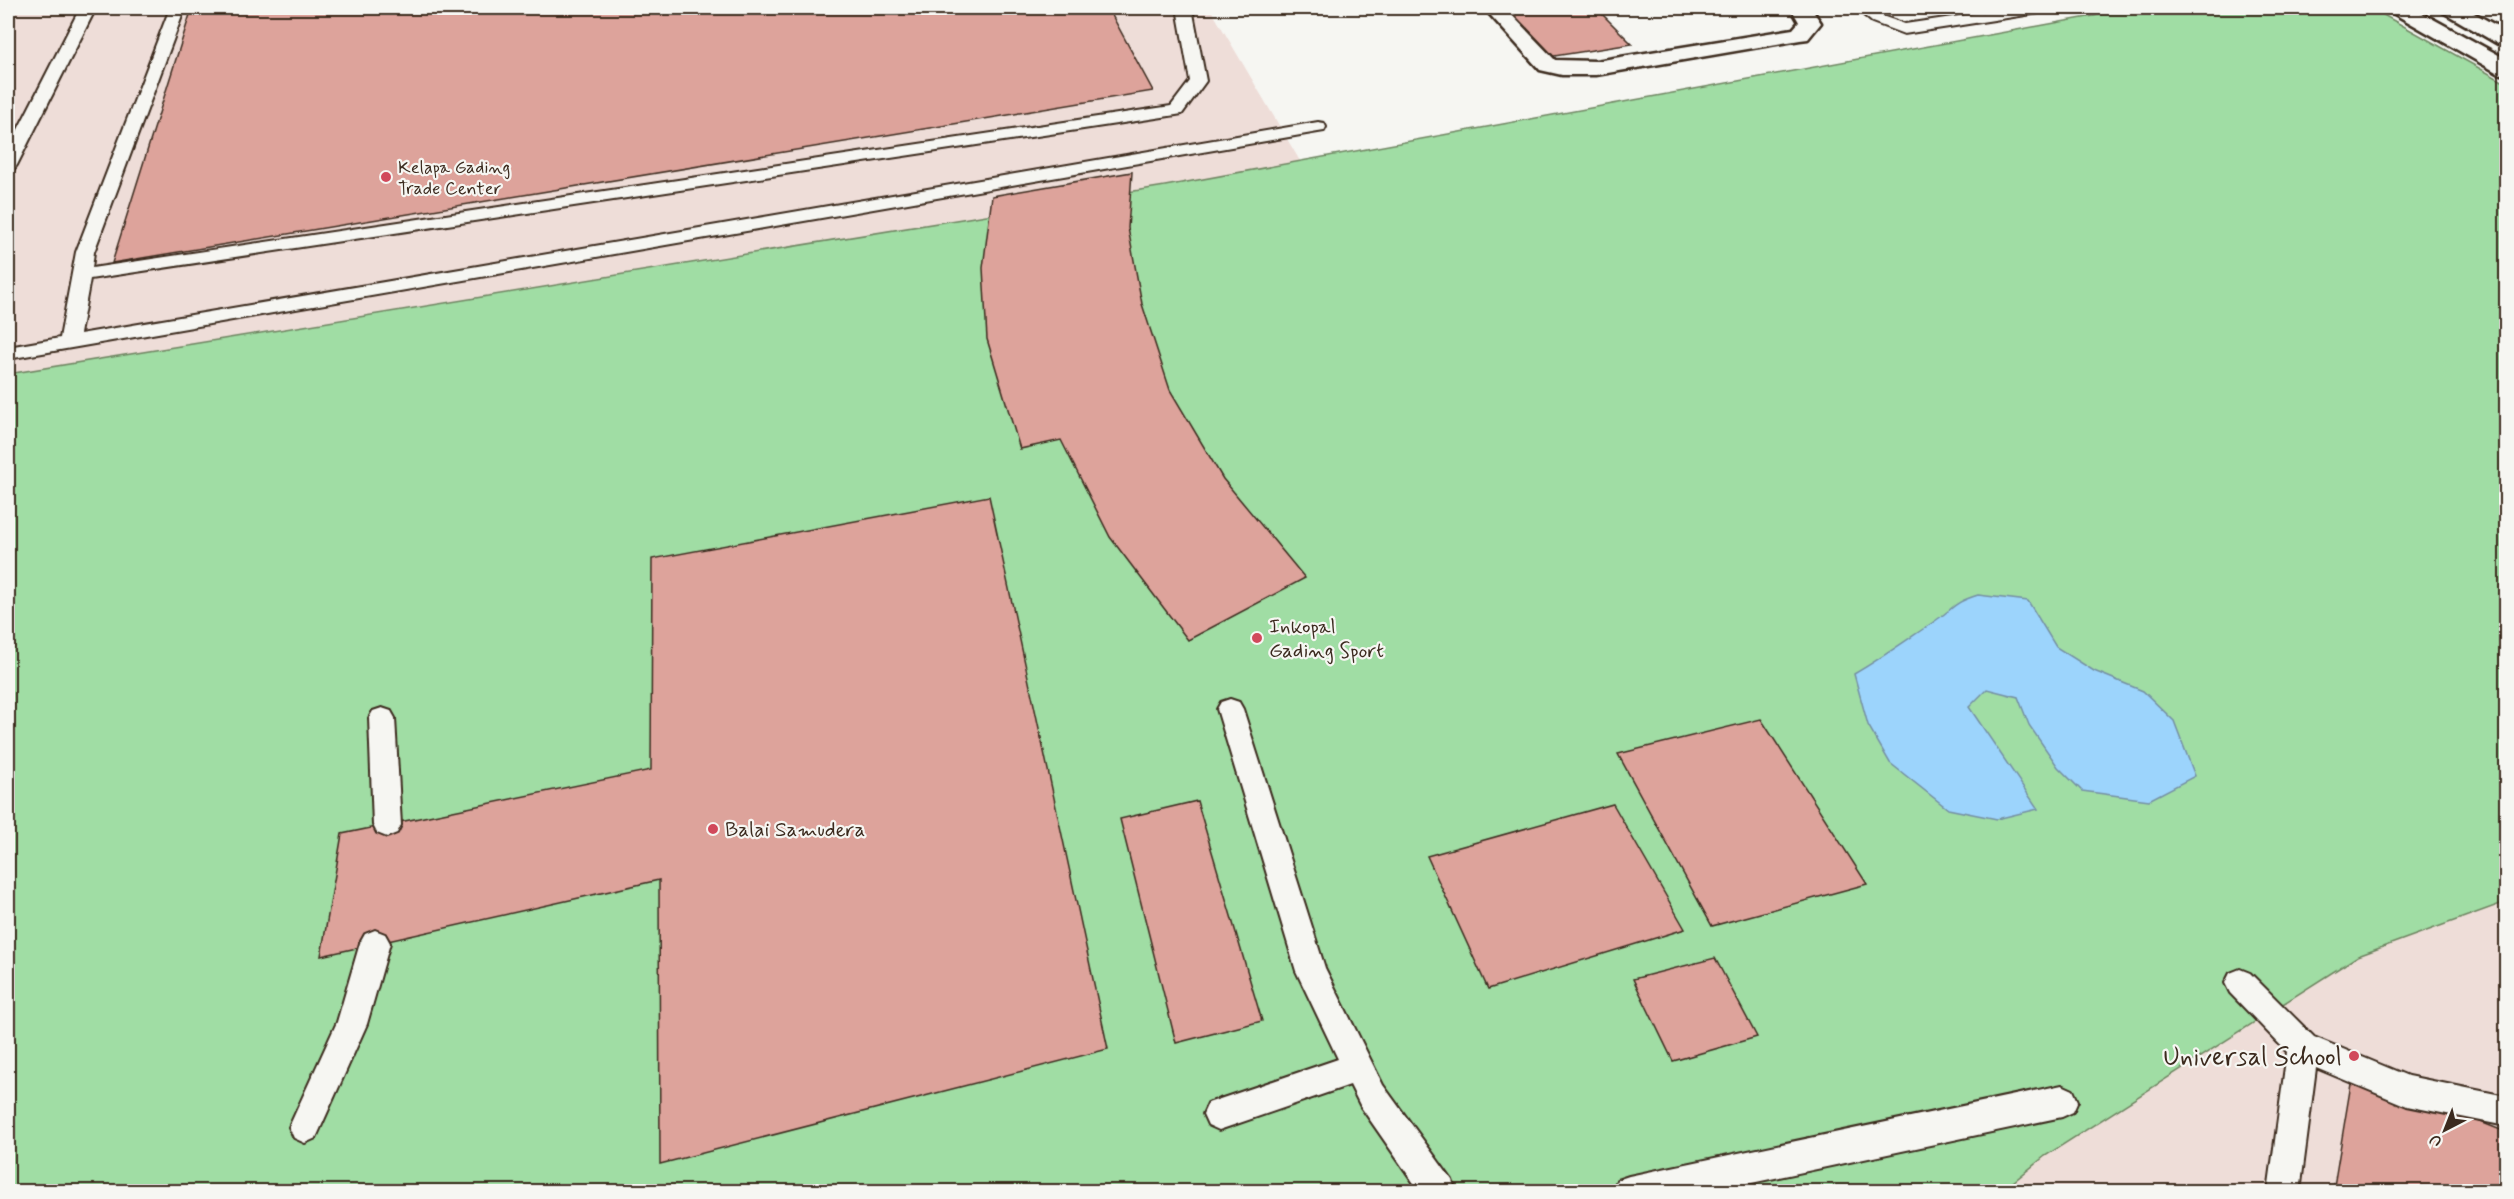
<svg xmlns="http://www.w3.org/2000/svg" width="2514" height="1199" font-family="Mynerve,sans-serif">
<rect width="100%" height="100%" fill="#f6f6f2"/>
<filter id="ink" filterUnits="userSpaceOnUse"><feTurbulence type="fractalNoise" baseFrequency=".0167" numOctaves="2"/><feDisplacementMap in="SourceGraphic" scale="12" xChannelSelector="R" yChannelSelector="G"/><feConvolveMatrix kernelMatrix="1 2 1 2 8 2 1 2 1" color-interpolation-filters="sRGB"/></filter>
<g filter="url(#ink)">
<!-- built -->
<g fill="#eeddd8">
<path d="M8,8H1210L1300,161L1165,186L8,374Z"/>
<path d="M2506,902V1191L2002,1192L2045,1156L2358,956Z"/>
</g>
<!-- green -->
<path fill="#a0dda4" stroke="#6e8461" stroke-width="1.5" d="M2137,8H2371L2506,83V902L2358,956L2045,1156L2002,1191L8,1192V374L1165,186Z"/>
<!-- water -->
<path fill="#9cd4fc" stroke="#7590a3" stroke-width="1.5" d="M1978,595L2028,601L2056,647L2094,671L2143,691L2174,721L2195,776L2149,800L2082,791L2058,767L2029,725L2018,697L1987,689L1969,707L2038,809L1997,819L1948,809L1890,763L1868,725L1854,674C1882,658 1908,639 1935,621C1954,608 1954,602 1978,595Z"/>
<!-- building -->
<g fill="#dda39b" stroke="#3b2a1e" stroke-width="1.5">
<path d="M192,8H1108L1153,91L112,263Z"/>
<path d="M1505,8H1596L1632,44L1548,57Z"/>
<path d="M1132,172L1128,228L1142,304L1170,390L1223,479L1305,578L1188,640L1110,537L1061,440L1020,449L987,339L983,268L992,196Z"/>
<path d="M989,496L1108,1049L660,1164L659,880L321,956L342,834L651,770L652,559Z"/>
<path d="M1761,719L1867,884L1712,926L1618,754Z"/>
<path d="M1197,801L1262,1021L1176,1043L1120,819Z"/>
<path d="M1613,804L1685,929L1488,989L1427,856Z"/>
<path d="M1715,958L1757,1037L1673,1061L1633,979Z"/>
<path d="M2353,1072L2506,1132V1192H2333Z"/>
</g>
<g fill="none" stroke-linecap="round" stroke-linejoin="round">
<!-- lane casing -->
<g stroke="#3b2a1e" stroke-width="4">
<g id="lane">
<path d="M80,8H96L17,165L14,169L8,170V149Z"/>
<path d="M170,8H185L94,252L92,268L1171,106L1190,81L1177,8H1192L1206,81L1182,114L1176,115L90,279L80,334L1318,122L1324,123L1326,127L1324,131L1318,132L8,359V347L60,338L76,252Z"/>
<path d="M1855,8H1872L1882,16L1905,24L2013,8H2047L2039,13L1904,34L1872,22Z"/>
<path d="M1230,699L1239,702L1243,709L1325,968L1383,1085L1452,1180L1456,1192H1420L1361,1107L1350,1085L1219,1130L1208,1125L1203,1114L1208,1103L1338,1059L1296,971L1217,709L1221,702Z"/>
<path d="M382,708L391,711L395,718L401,825L397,833L387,837L377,833L373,825L369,718L373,711Z"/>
<path d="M375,930L385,934L390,943L367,1024L316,1138L305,1143L294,1138L289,1127L337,1022L360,943L365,934Z"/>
<path d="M2240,969L2250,973L2314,1037L2408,1076L2506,1096V1126L2407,1106L2316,1068L2300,1192H2268L2287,1052L2230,993L2225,983L2230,973Z"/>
<path d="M2062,1085L2073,1090L2078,1101L2073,1112L2062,1117L1709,1192H1613L1617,1180L1629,1176Z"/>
</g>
</g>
<!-- street casing -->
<g stroke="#3b2a1e" stroke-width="5">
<g id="street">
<path d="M1484,8H1505L1555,60L1596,61L1793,29L1799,22L1791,8H1811L1821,23L1808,39L1800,40L1596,75H1562L1540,70Z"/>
<path d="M2388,8H2413L2506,59V75L2498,73L2391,12Z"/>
<path d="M2440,8H2465L2506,31V45L2498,44L2443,12Z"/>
</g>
</g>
<!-- lane -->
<use href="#lane" fill="#f6f6f2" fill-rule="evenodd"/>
<!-- street -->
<use href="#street" fill="#f6f6f2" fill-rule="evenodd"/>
</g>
</g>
<!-- markers -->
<g fill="#d1495b" stroke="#f6f6f2" stroke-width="2">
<circle cx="386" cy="177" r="6"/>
<circle cx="1257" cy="638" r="6"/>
<circle cx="713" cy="829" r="6"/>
<circle cx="2354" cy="1056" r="6"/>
</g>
<g text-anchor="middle" stroke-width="4.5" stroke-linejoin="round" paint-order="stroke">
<!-- far-poi labels -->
<g font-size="18" fill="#3b2a1e" stroke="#f6f6f2" text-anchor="start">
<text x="398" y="173">Kelapa Gading<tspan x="398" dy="21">Trade Center</tspan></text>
</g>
<!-- poi labels -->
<g font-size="21" fill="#3b2a1e" stroke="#f6f6f2" text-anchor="start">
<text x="1269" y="633">Inkopal<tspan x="1269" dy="24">Gading Sport</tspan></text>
<text x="725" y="836">Balai Samudera</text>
</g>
<!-- near-poi labels -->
<g font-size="26" fill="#3b2a1e" stroke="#f6f6f2" text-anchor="end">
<text x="2342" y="1065">Universal School</text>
</g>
</g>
<!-- margin -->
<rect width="2514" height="1199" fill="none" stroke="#f6f6f2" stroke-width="30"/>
<rect x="15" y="15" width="2484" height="1169" fill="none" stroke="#3b2a1e" stroke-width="2" filter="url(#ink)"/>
<!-- north arrow -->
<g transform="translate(2445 1130) rotate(222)" stroke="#f6f6f2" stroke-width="4.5" paint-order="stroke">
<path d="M0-4.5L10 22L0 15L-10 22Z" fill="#3b2a1e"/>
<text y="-9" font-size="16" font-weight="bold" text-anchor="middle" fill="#3b2a1e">U</text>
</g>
</svg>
